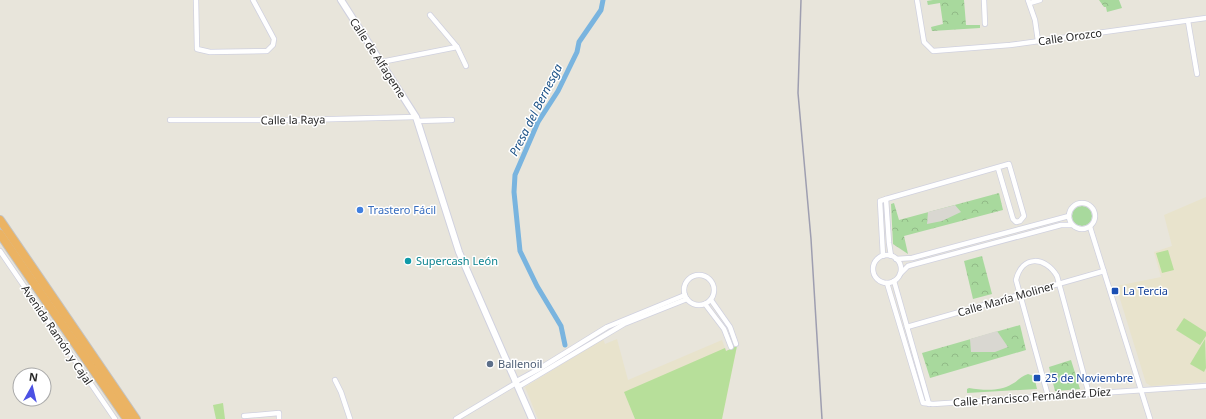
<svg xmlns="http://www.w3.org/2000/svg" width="1206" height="419" font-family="'Noto Sans',sans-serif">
<defs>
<pattern id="park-crowns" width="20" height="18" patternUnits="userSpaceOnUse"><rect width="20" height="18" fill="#a8d99d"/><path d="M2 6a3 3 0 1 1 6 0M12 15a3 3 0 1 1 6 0" fill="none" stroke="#91ba87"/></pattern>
</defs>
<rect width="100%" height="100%" fill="#e8e5db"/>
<!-- education -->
<g fill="#e8e3cc">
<path d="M1206,197V382L1151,386L1146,383L1116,286L1161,277L1154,252L1172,246L1164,215Z"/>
<path d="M603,339L605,344L617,339L628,380L722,340L726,351L737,346L722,419H538L525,387Z"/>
</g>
<!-- grass -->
<g fill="#a8d99d">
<circle cx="1082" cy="216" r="10"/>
<path d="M1028,374L1034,376L1037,389L967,393V389L969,388C982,390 1000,392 1012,384C1018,381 1021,376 1028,374Z"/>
</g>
<!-- park -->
<g fill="url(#park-crowns)">
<path d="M933,0H964L966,25H980V28L932,31L931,27L943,24L940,3L928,5L927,1Z"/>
<path d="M1099,0H1119L1122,8L1107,12L1106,7H1104Z"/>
<path d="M999,193L1003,210L904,236L908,254L893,244L891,204L894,203L899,220Z"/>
<path d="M982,256L992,294L973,299L964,261Z"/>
<path d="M1020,325L1026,350L930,378L922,353Z"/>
<path d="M1071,360L1080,389L1055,391L1049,367Z"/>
</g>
<!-- pitch -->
<g fill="#b7df9a">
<path d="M1168,250L1174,270L1162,273L1156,253Z"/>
<path d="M1184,318L1206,332V336L1200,345L1176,330Z"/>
<path d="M1205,339L1206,368L1204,372L1190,364Z"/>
<path d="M737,346L722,419H635L624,392L725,348L726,351Z"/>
<path d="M223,403L225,419H216L213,405Z"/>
</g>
<!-- plaza -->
<g fill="#d9d7d1">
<path d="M955,205L961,212L942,221L927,224L928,212Z"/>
<path d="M997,331L1008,347L995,352H971L970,339Z"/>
</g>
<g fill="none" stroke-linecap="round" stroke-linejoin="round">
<!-- canal -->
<path stroke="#79b4df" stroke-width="5" d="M565,345L561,326L537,286L520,251L514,192L515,175L538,122L558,91L577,52L579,42L601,10L603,0"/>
<!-- street casing -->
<g stroke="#d0d1df" stroke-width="6">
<g id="street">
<path d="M196,0L197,49L210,52L267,51L273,45L274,39L253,0"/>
<path d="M917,0L924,42L933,51L1010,45L1206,18"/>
<path d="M984,0L985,24"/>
<path d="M1028,0L1035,20L1038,41"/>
<path d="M1030,3L1040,0"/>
<path d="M430,15L457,47L466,66"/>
<path d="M1188,21L1197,74"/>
<path d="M381,62L457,47"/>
<path d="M170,120H296L416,117"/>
<path d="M417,121L452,120"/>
<path d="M886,199L1009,164L1024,216L1020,221L1016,222L1013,219L998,168"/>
<circle cx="1082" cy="216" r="13"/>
<path d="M1090,227L1150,419"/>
<path d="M0,251L115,419"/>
<circle cx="887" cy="269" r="14"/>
<path d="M883,256L880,201L886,199L889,243L891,256"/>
<path d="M896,259L912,258L1069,216"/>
<path d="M900,274L908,266L1061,225H1072"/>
<circle cx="699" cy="290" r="15"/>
<path d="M894,281L929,404"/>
<path d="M887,283L923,403L933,404L1206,386"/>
<path d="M711,300L730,327L736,344"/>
<path d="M705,304L724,329L731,347"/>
<path d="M907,327L1104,271"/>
<path d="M335,380L341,392L350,419"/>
<path d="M515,382L539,369L607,327L685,295"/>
<path d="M518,387L624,324L687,299"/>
<path d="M1048,396L1016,280C1022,255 1045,256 1057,276L1089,394"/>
<path d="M244,416L279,413V419"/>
<path d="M456,419L516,383"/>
</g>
</g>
<!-- secondary casing -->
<g stroke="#d0d1df" stroke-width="8">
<path id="secondary" d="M341,0L416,117L459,252L532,419"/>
</g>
<!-- highway casing -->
<g stroke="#c3c3c3" stroke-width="10">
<g id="highway">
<path d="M0,220L136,419"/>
<path d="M0,234L127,419"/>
</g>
</g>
<!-- street -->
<use href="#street" stroke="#fff" stroke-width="4.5"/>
<!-- secondary -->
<use href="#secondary" stroke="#fff" stroke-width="6"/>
<!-- highway -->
<use href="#highway" stroke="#ebb363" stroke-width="8"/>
<!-- rail -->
<path stroke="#9e9eb0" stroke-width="1.5" d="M801,0L798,93L811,239L822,419"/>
</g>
<!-- markers -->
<circle fill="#3f7fe0" stroke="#fff" stroke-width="1.5" cx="360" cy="210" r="4"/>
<circle fill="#0f9aa8" stroke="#fff" stroke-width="1.5" cx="408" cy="261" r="4"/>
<g fill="#1a4fb4" stroke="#fff" stroke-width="1.5">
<rect x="1111" y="287" width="8" height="8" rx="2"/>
<rect x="1033" y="374" width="8" height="8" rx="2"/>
</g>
<circle fill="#5c6f8a" stroke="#fff" stroke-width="1.5" cx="490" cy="364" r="4"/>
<g text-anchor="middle" stroke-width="3" stroke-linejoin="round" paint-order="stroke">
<!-- street labels -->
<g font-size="11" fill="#272727" stroke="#fff">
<text transform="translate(1070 37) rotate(-8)" y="4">Calle Orozco</text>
<text transform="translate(378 58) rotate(57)" y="4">Calle de Alfageme</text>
<text transform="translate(293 120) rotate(-1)" y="4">Calle la Raya</text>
<text transform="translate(1006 299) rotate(-16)" y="4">Calle María Moliner</text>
<text transform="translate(57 335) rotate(56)" y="4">Avenida Ramón y Cajal</text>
<text transform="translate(1032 397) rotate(-4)" y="4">Calle Francisco Fernández Díez</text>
</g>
<!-- shop labels -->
<g font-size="11" fill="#366cbe" stroke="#fff" text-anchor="start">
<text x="368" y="214">Trastero Fácil</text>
</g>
<!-- culture labels -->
<g font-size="11" fill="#0d838f" stroke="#fff" text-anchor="start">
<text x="416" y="265">Supercash León</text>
</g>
<!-- transit labels -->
<g font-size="11" fill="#164399" stroke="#fff" text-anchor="start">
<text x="1123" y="295">La Tercia</text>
<text x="1045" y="382">25 de Noviembre</text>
</g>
<!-- service labels -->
<g font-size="11" fill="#4e5e75" stroke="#fff" text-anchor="start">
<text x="498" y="368">Ballenoil</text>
</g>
<!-- water labels -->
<g font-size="12" font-style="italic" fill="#1c5287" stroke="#fff">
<text transform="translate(536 110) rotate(-63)" y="4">Presa del Bernesga</text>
</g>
</g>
<!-- north arrow -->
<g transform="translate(32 387) rotate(8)"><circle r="19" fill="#ffffff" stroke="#a9a9a9"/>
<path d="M0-3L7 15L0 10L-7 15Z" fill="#4c51e4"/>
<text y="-6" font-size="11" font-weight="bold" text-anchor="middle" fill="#272727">N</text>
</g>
</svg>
